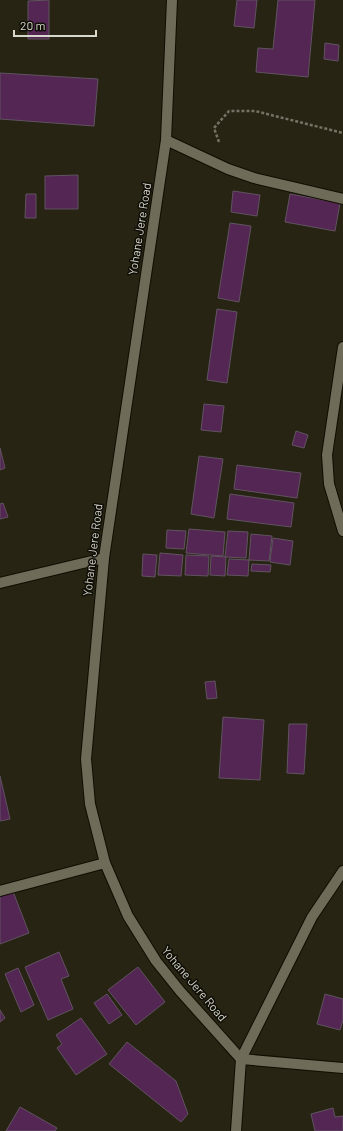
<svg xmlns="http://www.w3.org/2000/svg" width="343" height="1131" font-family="Barlow,sans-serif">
<rect width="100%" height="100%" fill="#272414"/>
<!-- building -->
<g fill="#532653" stroke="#615360">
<path d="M49,0V39H28V1Z"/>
<path d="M237,0H257L254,28L234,26Z"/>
<path d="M278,0H315L308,77L256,72L258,48L273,49Z"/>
<path d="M325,43L339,45L338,61L324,59Z"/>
<path d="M0,73L98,79L94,126L0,119Z"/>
<path d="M78,175V209H45V176Z"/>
<path d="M233,191L260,195L257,216L231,212Z"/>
<path d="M26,194H36V218H25Z"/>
<path d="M290,194L340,203L335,231L285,222Z"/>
<path d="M230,223L251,226L239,302L218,298Z"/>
<path d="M217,309L237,312L227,383L207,380Z"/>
<path d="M204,404L224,406L221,432L201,430Z"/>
<path d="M296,431L308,435L304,448L292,445Z"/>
<path d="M0,448L5,468L0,470Z"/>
<path d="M199,456L223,459L214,518L191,514Z"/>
<path d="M237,465L301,473L297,498L234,489Z"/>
<path d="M230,494L294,503L291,527L227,519Z"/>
<path d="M3,503L8,517L0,519V504Z"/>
<path d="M189,529L225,532L223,556L186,553Z"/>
<path d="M167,530L186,531L184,549L166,548Z"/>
<path d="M228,531L248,532L246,558L225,557Z"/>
<path d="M251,534L272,536L269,561L249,560Z"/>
<path d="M273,538L293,541L290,565L270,562Z"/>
<path d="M160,553L183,555L181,576L158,575Z"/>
<path d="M143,554L157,555L155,577L142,576Z"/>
<path d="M186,555L209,556L208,576L185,575Z"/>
<path d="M211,556L226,557L225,576L210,575Z"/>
<path d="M229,559L249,560L248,576L227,575Z"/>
<path d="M252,564L271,565L270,572L251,571Z"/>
<path d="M215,681L217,698L207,699L205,682Z"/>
<path d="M223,717L264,720L260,780L219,778Z"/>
<path d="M289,724H307L304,774L287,773Z"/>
<path d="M0,776L10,819L0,821Z"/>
<path d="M12,889L29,933L0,944V893Z"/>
<path d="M59,952L69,976L61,979L73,1009L48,1020L25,967Z"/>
<path d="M138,967L165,1002L136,1025L108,990Z"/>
<path d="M18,968L34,1005L21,1012L5,974Z"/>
<path d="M107,994L122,1015L109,1024L94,1003Z"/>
<path d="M325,994L343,999V1020L340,1030L317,1024Z"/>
<path d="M0,1010L5,1018L0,1022Z"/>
<path d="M81,1018L107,1054L76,1075L57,1048L62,1044L56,1035Z"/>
<path d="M127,1042L176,1081L188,1114L181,1122L109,1064Z"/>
<path d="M20,1107L57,1128L55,1131H6Z"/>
<path d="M333,1108L335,1117L343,1116V1131H315L311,1114Z"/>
</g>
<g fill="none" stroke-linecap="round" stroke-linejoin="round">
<!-- street casing -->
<g stroke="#100d01" stroke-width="12">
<g id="street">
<path d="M172,0L166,140L104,558L86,759L90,804L105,863L128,916L156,961L180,991L241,1059"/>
<path d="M166,140L228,169L254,178L343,199"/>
<path d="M343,347L327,455L329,484L343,531"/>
<path d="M0,583L104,558"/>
<path d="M0,891L105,863"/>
<path d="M241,1059L343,1068"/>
<path d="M236,1131L241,1059L312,917L343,871"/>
</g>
</g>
<!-- path -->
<path stroke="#747265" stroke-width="2.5" stroke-dasharray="3 2" stroke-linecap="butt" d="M219,142L214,128L229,111H255L343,133"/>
<!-- street -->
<use href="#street" stroke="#6e6b59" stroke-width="10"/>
</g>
<g text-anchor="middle" stroke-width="3" stroke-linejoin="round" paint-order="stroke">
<!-- street labels -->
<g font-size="12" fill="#d9d8cd" stroke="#0e0d06">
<text transform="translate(140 229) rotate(-81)" y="4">Yohane Jere Road</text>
<text transform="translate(93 550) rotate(-83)" y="4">Yohane Jere Road</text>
<text transform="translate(194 984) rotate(50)" y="4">Yohane Jere Road</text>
</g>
</g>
<!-- scale -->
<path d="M14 30v6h82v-6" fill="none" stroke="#d9d8cd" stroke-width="2"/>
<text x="20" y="30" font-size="12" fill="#d9d8cd" stroke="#0e0d06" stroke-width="3" paint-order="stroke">20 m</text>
</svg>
